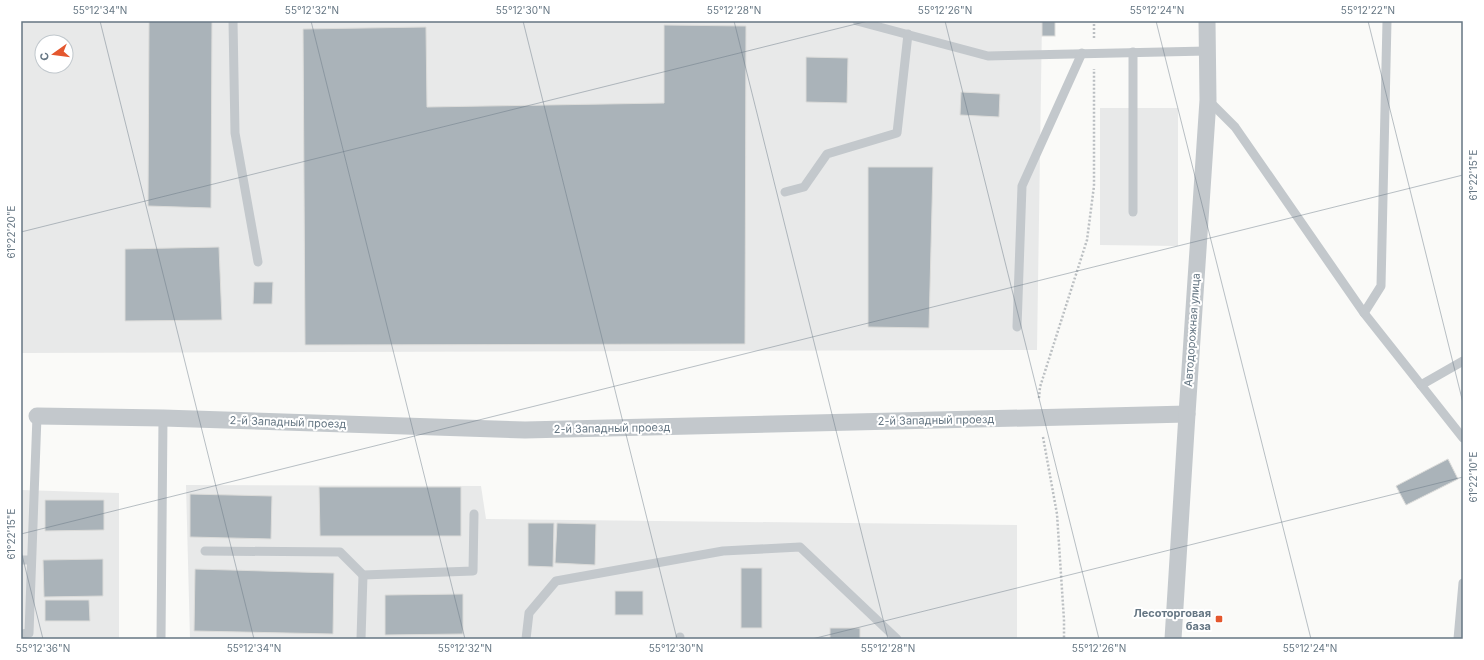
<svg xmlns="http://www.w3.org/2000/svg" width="1484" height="660" font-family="Inter,sans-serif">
<rect width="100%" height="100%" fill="#fafaf8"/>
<!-- built -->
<g fill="#e8e9e9" fill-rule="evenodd">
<path d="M21,21H1042L1037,350L21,353ZM42,42H66V66H42Z"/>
<path d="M1100,108H1178V246L1100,245Z"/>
<path d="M186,485L481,486L486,519L1017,525V639H190Z"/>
<path d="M21,490L119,493V639H21Z"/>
</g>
<!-- building -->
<g fill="#aab3b9" stroke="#dcdcda">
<path d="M149,21H212L211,208L148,206Z"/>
<rect x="1042" y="21" width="13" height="15"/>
<path d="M664,25L746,26L745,344L305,345L303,29L426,27L427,107L664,103Z"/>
<path d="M806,57L848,58L847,103L806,102Z"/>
<path d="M961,92L1000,94L999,117L960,115Z"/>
<path d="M868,167H933L929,328L868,327Z"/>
<path d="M219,247L222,320L125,321V249Z"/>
<path d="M254,282H273L272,304H253Z"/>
<path d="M1448,459L1458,479L1406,505L1396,486Z"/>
<path d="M319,487H461V536H320Z"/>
<path d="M190,494L272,496L271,539L190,537Z"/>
<path d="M45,500H104V530L45,531Z"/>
<path d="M528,523H554L553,567L528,566Z"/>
<path d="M557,523L596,524L595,565L555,563Z"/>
<path d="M103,559V596L44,597L43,560Z"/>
<rect x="741" y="568" width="21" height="60"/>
<path d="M195,569L334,573L333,634L194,631Z"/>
<rect x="615" y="591" width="28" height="24"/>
<path d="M463,594V634L385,635V595Z"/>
<path d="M45,600H89L90,621H45Z"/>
<rect x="830" y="628" width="30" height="11"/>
</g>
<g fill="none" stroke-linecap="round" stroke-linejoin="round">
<!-- path -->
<g stroke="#bbbfc2" stroke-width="2.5" stroke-dasharray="2 2" stroke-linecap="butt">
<path d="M1094,38V21"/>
<path d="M1039,398L1040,387L1087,240L1094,186V69"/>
<path d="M1043,437L1057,514L1064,620V639"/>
</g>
<!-- lane -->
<g stroke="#c3c8cc" stroke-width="9">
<path d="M233,21L235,133L258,262"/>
<path d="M857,21L988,56L1207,51"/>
<path d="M1133,52V212"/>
<path d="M1208,100L1235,127L1364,313L1463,438"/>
<path d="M785,192L804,187L827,154L897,133L908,34"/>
<path d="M1364,313L1381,286L1387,21"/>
<path d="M1017,327L1022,186L1082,53"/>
<path d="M1421,385L1463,361"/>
<path d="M205,551L340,552L363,575L473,571L474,514"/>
<path d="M21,560H31"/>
<path d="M21,634L29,633L37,416"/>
<path d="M161,639L163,418"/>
<path d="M361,639L363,575"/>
<path d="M526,639L529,613L556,581L723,551L800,547L897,639"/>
<path d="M680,639V637"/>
<path d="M1458,639L1463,583"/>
</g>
<!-- street -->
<g stroke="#c3c8cc" stroke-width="17">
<path d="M37,416L163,418L525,430L1187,414"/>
<path d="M1173,639L1187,414L1208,100L1207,21"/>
</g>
</g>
<!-- ticks -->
<path fill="none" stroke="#657683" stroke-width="1" stroke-opacity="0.45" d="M100,21L254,639M311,21L465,639M523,21L677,639M734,21L888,639M945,21L1099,639M1156,21L1311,639M1368,21L1463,403M21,232L868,21M21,534L1463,175M21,551L43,639M812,639L1463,477"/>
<!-- markers -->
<rect fill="#e4572e" stroke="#fff" stroke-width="1.5" x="1215" y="615" width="8" height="8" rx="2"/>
<g text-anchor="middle" stroke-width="4" stroke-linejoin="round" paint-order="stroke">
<!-- street labels -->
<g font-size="11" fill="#657683" stroke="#fff">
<text transform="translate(1192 330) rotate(-86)" y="4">Автодорожная улица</text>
<text transform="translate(936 420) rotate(-1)" y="4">2-й Западный проезд</text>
<text transform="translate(288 422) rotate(2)" y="4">2-й Западный проезд</text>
<text transform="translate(612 428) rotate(-1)" y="4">2-й Западный проезд</text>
</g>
<!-- poi labels -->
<g font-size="11" font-weight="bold" fill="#657683" stroke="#fff" text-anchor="end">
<text x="1211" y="617">Лесоторговая<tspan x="1211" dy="13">база</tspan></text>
</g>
</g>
<!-- border -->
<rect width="1484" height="660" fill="none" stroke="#ffffff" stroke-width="44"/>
<!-- north arrow -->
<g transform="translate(54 54) rotate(256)"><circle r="19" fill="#ffffff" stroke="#c1c8cd"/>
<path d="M0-3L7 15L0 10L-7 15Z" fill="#e4572e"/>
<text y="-6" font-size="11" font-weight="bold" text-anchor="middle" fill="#657683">С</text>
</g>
<rect x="22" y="22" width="1440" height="616" fill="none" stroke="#657683" stroke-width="1.5"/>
<g font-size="10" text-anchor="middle" fill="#657683">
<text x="100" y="14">55°12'34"N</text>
<text x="312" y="14">55°12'32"N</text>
<text x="523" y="14">55°12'30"N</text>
<text x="734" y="14">55°12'28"N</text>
<text x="945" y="14">55°12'26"N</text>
<text x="1157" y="14">55°12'24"N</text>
<text x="1368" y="14">55°12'22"N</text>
<text transform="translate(1473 175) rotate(-90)" y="4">61°22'15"E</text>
<text transform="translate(11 232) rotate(-90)" y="4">61°22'20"E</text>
<text transform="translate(1473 477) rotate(-90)" y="4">61°22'10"E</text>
<text transform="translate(11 534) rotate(-90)" y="4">61°22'15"E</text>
<text x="43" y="652">55°12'36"N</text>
<text x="254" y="652">55°12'34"N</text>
<text x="465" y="652">55°12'32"N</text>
<text x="676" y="652">55°12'30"N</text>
<text x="888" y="652">55°12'28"N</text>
<text x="1099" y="652">55°12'26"N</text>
<text x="1310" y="652">55°12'24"N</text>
</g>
</svg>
